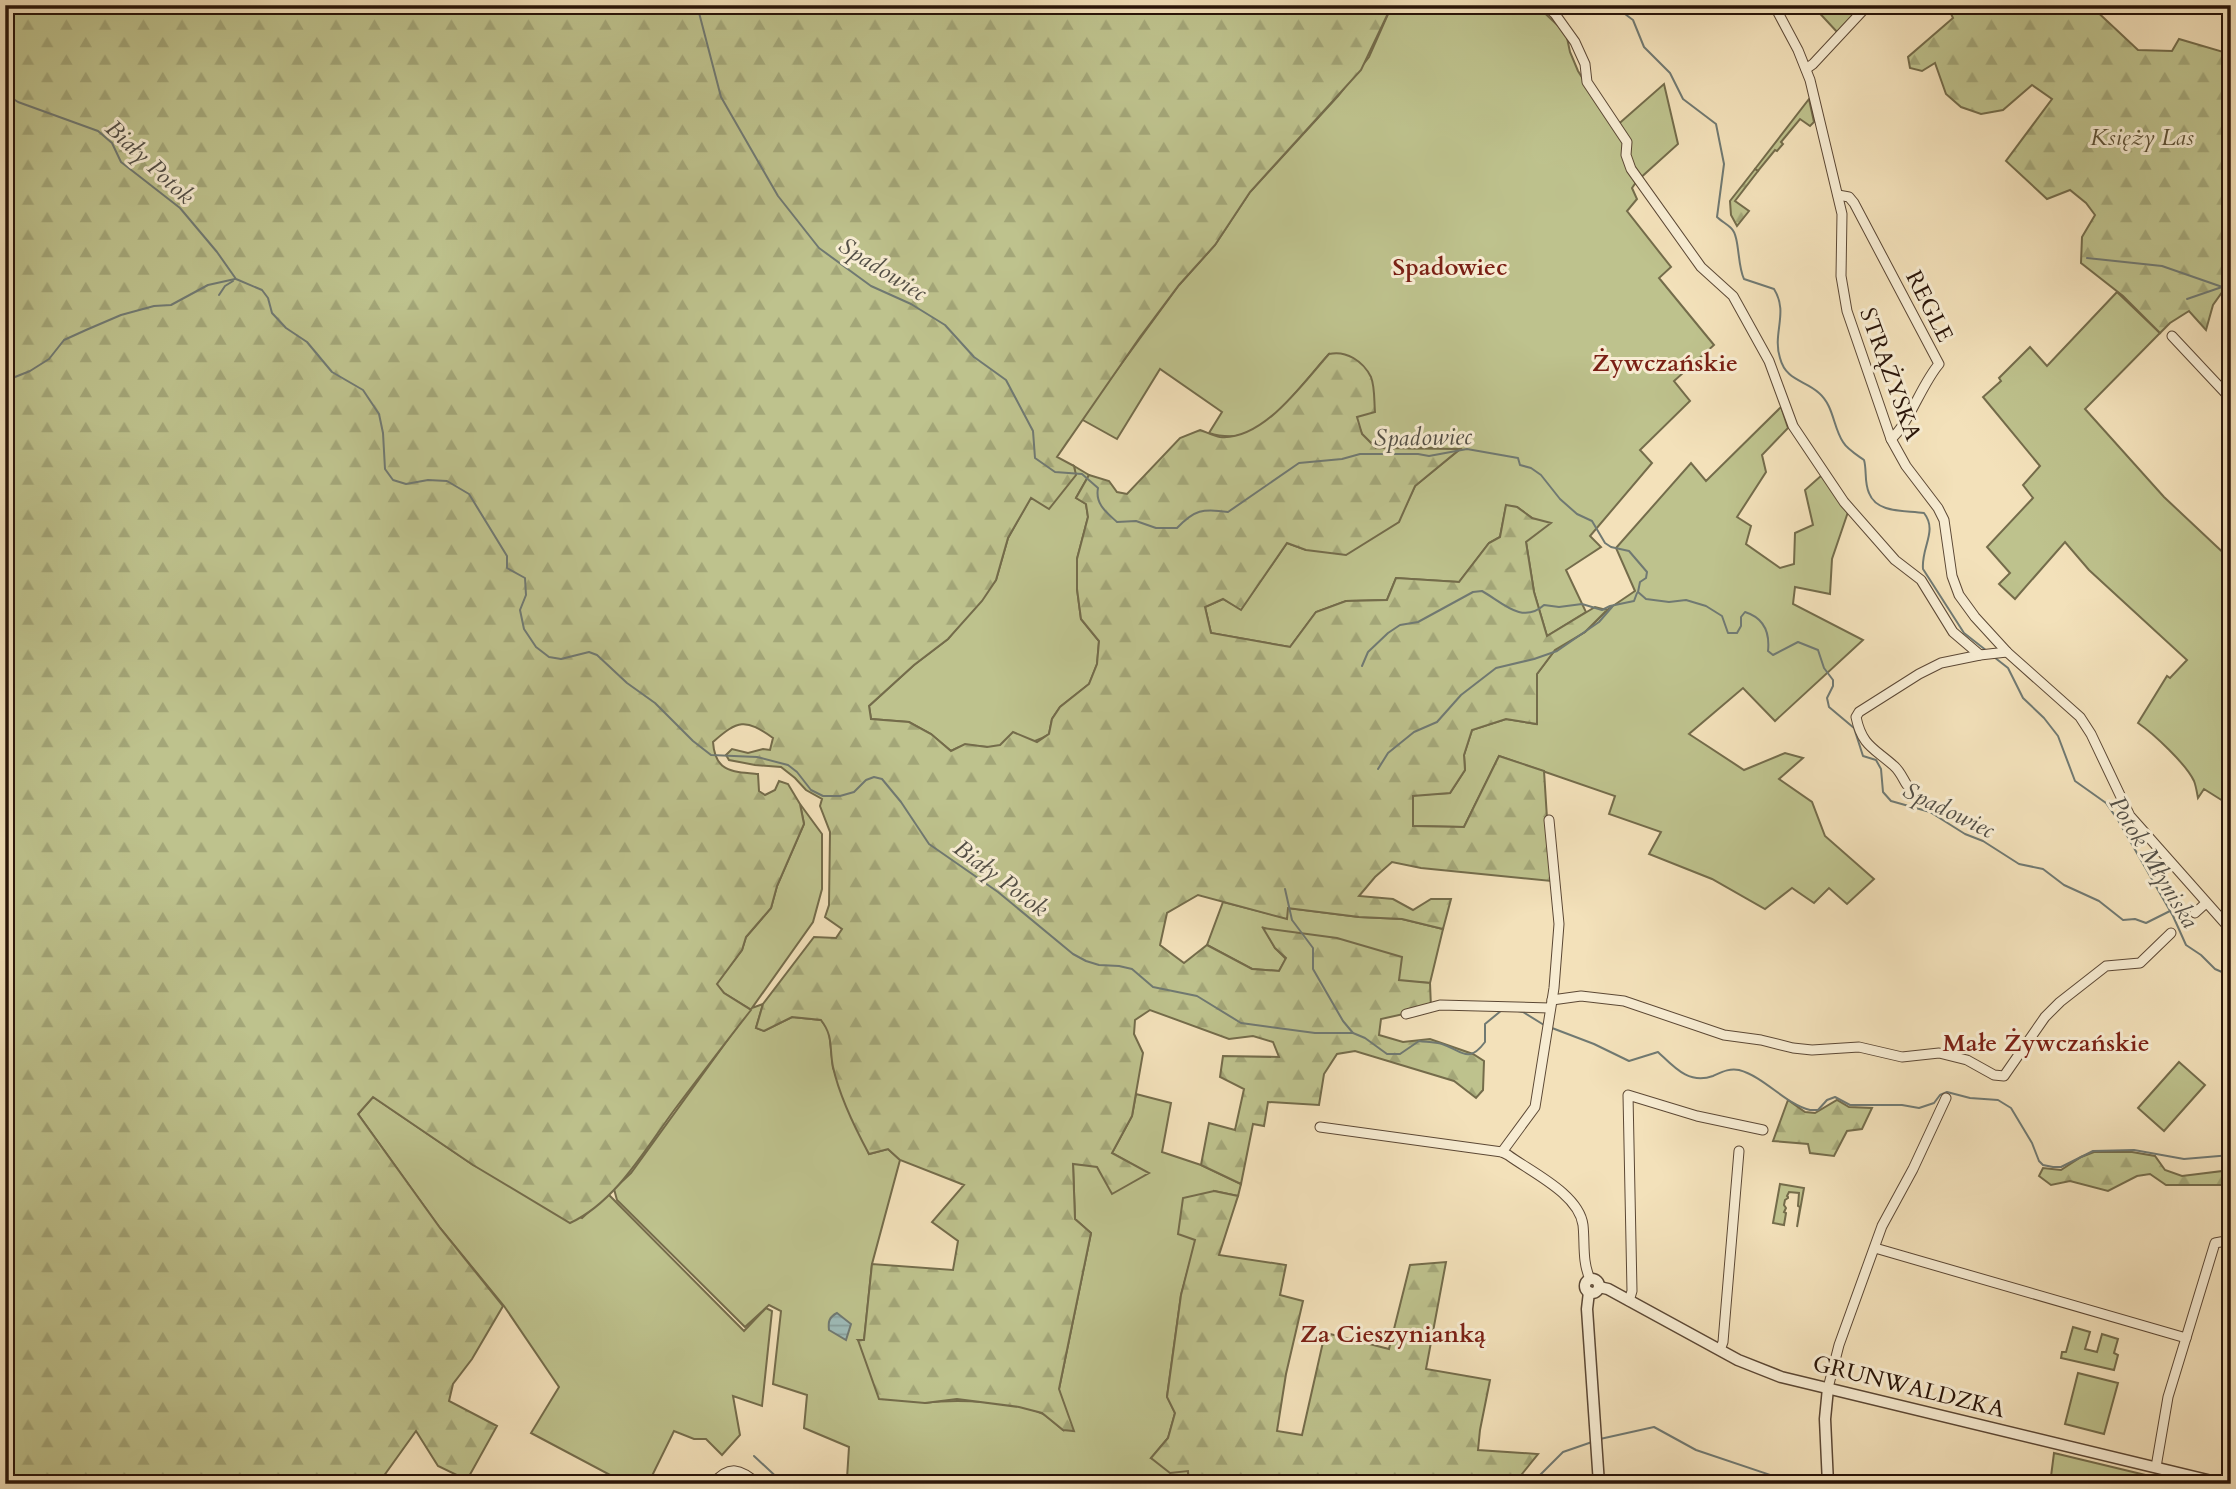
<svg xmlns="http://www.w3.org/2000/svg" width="2236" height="1489" font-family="Cardo,serif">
<defs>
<pattern id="forest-firs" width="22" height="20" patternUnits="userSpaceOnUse" patternTransform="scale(1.75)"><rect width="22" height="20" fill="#bec28d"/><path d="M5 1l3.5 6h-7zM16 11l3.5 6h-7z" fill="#a3a678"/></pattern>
<pattern id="water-rules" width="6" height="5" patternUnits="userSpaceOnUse" patternTransform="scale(1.75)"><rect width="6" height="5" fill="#9ebbb8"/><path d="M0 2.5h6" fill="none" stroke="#88a09d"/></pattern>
</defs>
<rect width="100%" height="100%" fill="#f3e1ba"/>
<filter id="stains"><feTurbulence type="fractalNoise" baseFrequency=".00286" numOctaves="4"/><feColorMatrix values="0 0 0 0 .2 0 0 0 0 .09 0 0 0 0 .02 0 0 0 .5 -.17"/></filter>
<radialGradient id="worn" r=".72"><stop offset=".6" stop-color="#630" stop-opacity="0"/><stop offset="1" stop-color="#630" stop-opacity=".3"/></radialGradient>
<!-- green -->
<g fill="#bec28d" stroke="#746c4b" stroke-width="2">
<path d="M1392,5H1536L1566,33L1570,52L1578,71L1614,128L1664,84L1678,144L1637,181L1632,188L1637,199L1627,211L1671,267L1659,278L1714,345L1674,381L1690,401L1640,450L1652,463L1590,536L1601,547L1566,570L1586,612L1547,636L1534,592L1526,542L1532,518L1517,507L1506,506L1500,537L1489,543L1459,582L1396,578L1387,600L1346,601L1316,612L1290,647L1211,633L1205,607L1223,599L1241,609L1287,543L1306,550L1398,522L1415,486L1459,450L1419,447L1376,448L1362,434L1329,354C1309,376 1277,419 1251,432C1239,438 1221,437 1209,433L1222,412L1160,369L1117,439L1081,419L1179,285L1215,245L1250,192L1338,96L1369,57Z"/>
<path d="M1812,5H1865L1838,33Z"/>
<path d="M1809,99L1814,122L1810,126L1800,119L1781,142L1783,144L1777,151L1775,150L1758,171L1755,169Z"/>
<path d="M2117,292L2160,333L2085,409L2164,497L2231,560V806L2204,789L2198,798C2197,793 2196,786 2194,781C2186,764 2154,734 2138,723L2167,676L2170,678L2187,660L2089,570L2065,542L2015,599L1999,584L2010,573L1987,547L2033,498L2023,485L2040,466L1983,397L2001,381L1999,378L2030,347L2047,366Z"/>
<path d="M1781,407L1788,428L1762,455L1766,472L1737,517L1751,526L1746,544L1780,568L1794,564L1795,533L1813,525L1805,490L1822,475L1848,512L1832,559L1830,594L1795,587L1793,604L1863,640L1775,721L1743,688L1689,734L1744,770L1785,753L1803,758L1779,779L1812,802L1825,836L1874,879L1847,904L1829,888L1814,903L1792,888L1765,909L1712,879L1649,854L1661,832L1609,814L1615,796L1499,756L1464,827L1413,826V795L1450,793L1465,770L1464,755L1472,730L1506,719L1536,724L1537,674L1555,650L1585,632L1607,610L1635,591L1616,548L1691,463L1706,481Z"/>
<path d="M1074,466L1089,475L1076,498L1086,504L1088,517L1077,559V589L1081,619L1099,641L1097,664L1089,684L1060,707L1052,719L1049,734C1033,745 1008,747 989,747C969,747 970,741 951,751L931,734L909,722L871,719L869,706L914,665L948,639L996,580L1008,538L1031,497L1075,475Z"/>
<path d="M800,804L822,834V889L813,922L752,1008L763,1004L756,1028L764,1031L792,1017L821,1020L829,1031L833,1068L869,1154L888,1149L900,1160L872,1264L864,1340H858L925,1403C955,1399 1014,1401 1041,1413C1049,1416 1056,1425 1063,1430L1059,1389L1091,1233L1075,1219L1073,1163L1148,1173L1112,1153L1132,1116L1136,1094L1171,1103L1162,1152L1201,1165L1241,1184L1238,1196L1214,1191L1196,1240L1181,1295L1167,1396L1175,1413L1168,1438L1151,1458L1188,1471L1189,1484H902L847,1478L849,1447L804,1428L807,1395L773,1384L781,1311L769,1305L745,1327L617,1200L614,1189L631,1173L750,1009L724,993L716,984L742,950L746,937L771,908L777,886L804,824Z"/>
<path d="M1223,902L1286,918L1287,908L1359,917L1402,919L1443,929L1430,983L1399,981L1264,928L1275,948L1286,959L1279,971L1252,969L1207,945Z"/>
<path d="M2179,1062L2205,1085L2164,1131L2138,1108Z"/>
<path d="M373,1097L473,1165L582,1218L608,1194L744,1331L766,1308L772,1311L762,1406L733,1396L740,1435L722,1455L706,1439H694L674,1431L648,1484H627L531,1433L559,1387L504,1306L440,1228L358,1114Z"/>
<path d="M1780,1184L1804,1188L1797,1227L1800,1207L1798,1206L1799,1193L1789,1192L1787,1196L1788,1197V1198L1785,1200L1784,1205L1786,1208L1784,1212L1786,1213L1784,1225L1773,1223Z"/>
<path d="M2073,1327L2090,1332L2085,1349L2097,1352L2102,1334L2118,1339L2114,1353L2118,1355L2114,1370L2061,1358L2062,1352H2066Z"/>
<path d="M2078,1373L2118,1383L2104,1434L2065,1424Z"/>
<path d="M2054,1453L2183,1484H2050Z"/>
<path d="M197,1478L299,1484H194Z"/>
</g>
<!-- forest -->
<g fill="url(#forest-firs)" stroke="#746c4b" stroke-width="2">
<path d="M5,5H1392L1361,70L1250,192L1215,245L1179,285L1140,337L1057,457L1074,466L1076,475L1049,509L1031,498L1008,538L996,580L982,601L948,639L914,665L869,706L871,719L909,722L931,734L951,751L965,744L987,747L1000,745L1013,732L1037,742L1049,734L1052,719L1060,707L1089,684L1097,664L1099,641L1081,619L1077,589V559L1088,517L1086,504L1076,498L1089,475L1109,481L1117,492L1127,494L1180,438L1200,430C1206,432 1214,436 1220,437C1263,441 1303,383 1329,354C1346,350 1363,361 1371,377C1375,387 1374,402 1375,412L1357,417L1362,434L1376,448L1460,449L1415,486L1399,522L1346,555L1306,550L1287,543L1241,610L1223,599L1205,607L1211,633L1290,647L1316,612L1346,601L1387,600L1396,578L1459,582L1489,543L1500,537L1506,505L1517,507L1532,518L1551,523L1526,542L1534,592L1547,636L1595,607L1607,610L1585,632L1555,650L1537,674V724L1506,719L1472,730L1464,755L1465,770L1450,793L1413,796V826L1464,827L1499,756L1544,771L1551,881L1421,868L1392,862L1375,877L1359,896L1393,899L1413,910L1431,899H1451L1443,929L1402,919L1359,917L1288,908L1287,919L1198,895L1167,913L1160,945L1184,963L1207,945L1252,969L1279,971L1286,958L1275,948L1263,928L1337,938L1402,957L1399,980L1430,983L1431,1008L1381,1019L1379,1035L1403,1042L1430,1039L1473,1054L1484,1061L1483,1090L1476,1098L1454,1081L1355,1051L1337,1054L1324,1074L1319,1105L1268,1102L1264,1126L1253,1124L1241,1184L1201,1165L1209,1123L1235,1130L1244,1089L1220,1077L1223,1056L1279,1057L1273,1042L1253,1036L1229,1039L1150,1010L1135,1020L1134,1034L1143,1053L1132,1116L1112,1153L1149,1173L1112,1194L1097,1167L1073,1164L1075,1219L1091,1233L1059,1389L1074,1431L1063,1430L1042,1413L1019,1407L957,1399L925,1403L879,1399L858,1340H864L872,1264L953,1270L958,1241L932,1222L964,1185L900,1160L888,1149L869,1154C856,1130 839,1094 833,1067C829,1048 834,1037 821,1020L792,1017L764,1031L756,1028L763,1004L814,937L836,938L842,929L825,917L829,905L830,832L820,806L822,799L806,790L795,778L781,767L755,765L729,760L726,755L732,749L748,753L763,749L770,750L773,738C745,718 738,720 713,742C715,772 732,772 758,774L759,791L765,795L775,790L779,781L788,784L800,804L804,824L777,886L771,908L746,937L742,950L717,984L724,993L751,1010C725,1043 700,1076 675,1109C646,1148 616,1202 570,1223L473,1165L373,1097L358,1114L440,1228L503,1306L472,1359L453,1384L449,1401L497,1426L467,1480L438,1466L416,1431L378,1484H299L197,1478L194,1484H5Z"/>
<path d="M1947,5H2090L2138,50L2172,51L2179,39L2223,52L2231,45V294L2223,291L2213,305L2206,330L2189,311L2170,323L2160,333L2123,296L2081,263L2082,237L2095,215L2086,203L2070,190L2047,199L2006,161L2052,99L2032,85L2003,110L1981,114L1961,107L1946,94L1935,63L1922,71L1910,68L1908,57L1953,18Z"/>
<path d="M1755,169L1758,171L1735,201L1749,211L1737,226L1731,215L1730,201Z"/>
<path d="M1788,1100L1805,1112L1815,1113L1837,1100L1849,1107L1872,1108L1862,1129L1847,1131L1834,1156L1810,1153L1808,1144L1773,1141Z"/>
<path d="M2094,1152H2132L2155,1156L2165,1170L2182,1176L2231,1170V1185H2166L2150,1174L2137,1176L2108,1191L2070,1181L2051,1185L2039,1176L2043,1168L2061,1170L2081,1157Z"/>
<path d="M1214,1191L1238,1196L1219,1255L1286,1265L1280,1295L1303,1301L1286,1374L1277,1431L1302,1435L1323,1342H1328L1330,1334L1389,1349L1410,1265L1446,1262L1426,1369L1490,1380L1480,1430L1478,1450L1538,1454L1514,1484H1189L1188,1471L1170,1473L1151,1458L1168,1438L1175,1413L1167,1397L1181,1295L1195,1240L1178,1234L1183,1198Z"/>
</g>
<!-- water -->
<path fill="url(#water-rules)" stroke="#707972" stroke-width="2" d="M837,1313L851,1324L846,1340L829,1330C828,1322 829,1317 837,1313Z"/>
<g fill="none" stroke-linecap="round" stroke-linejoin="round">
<!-- stream -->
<g stroke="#707972" stroke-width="2">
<path d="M697,5L721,97L778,196L819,248L871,286L911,304L945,325L974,357L1006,380L1033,431L1035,458L1055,472L1082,474L1098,488C1095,504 1106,512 1117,522L1136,521L1156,528H1177C1194,510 1203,508 1228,512L1299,463L1342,459L1360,454H1418L1429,456L1467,449L1518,458L1520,465L1531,468L1541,475L1560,499L1577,514L1592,521L1605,543L1611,547L1629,551L1647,572L1646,578L1640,582L1638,592L1646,599L1669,602L1686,600L1706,606L1722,616L1728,633H1737L1741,626V617L1745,612C1764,618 1770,632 1768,651L1773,655L1798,642L1818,650L1824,668L1833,680V686L1827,698L1829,707L1854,728L1863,756L1876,760L1881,769L1883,792L1891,801L1930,812L1965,834L1983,841L2019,864L2043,869L2064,885L2099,901L2123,920L2135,919L2146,923L2170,911"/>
<path d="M1600,5L1607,10L1621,11L1633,20L1644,47L1670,73L1683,99L1716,124L1724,164L1717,217C1721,221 1727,224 1731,228C1740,236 1737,265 1744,279L1774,289C1789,313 1772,333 1780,358C1786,381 1805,380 1819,393C1834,406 1833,427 1843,442C1847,449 1857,455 1864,460C1867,470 1864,482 1869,493C1877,514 1906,510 1924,513C1938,531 1921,547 1923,569L1964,633L1987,651"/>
<path d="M5,90L9,96L18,102L98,131L112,143L121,162L180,208L217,252L236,279L262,290L268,298L272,313L286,328L307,342L332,372L363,390L379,414L383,433L385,469L393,480L406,484L428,480L447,481L469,494L507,556V568L525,578L526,595L520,610L524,629L536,647L549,657L561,659L589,652L597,655L627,683L655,703L693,741L711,755L757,757L788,765L797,772L811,790L823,796H840L854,792L866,780L874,777L882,779L901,802L929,844L998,892L1073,954L1086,961L1099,965L1119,966L1132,969L1153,987L1197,996L1241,1023L1315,1033H1353L1365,1038L1387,1054H1400L1419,1041C1426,1042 1435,1042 1442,1044C1461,1050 1468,1065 1485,1042V1024L1502,1010"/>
<path d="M2087,258L2162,266L2231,290"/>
<path d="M219,295L225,286L233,281"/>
<path d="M2187,299L2222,287"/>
<path d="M5,381L30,371L49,359L64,340L86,330L121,315L154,306L171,305L208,285L235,279"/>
<path d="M1994,657L2008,668L2023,698L2044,718L2058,736L2075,781L2106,803L2118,820L2173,916L2186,945L2201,955L2215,969L2231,976"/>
<path d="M1362,666L1368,652L1388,633L1400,625L1418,622L1473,592L1482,591C1502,602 1522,625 1544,605L1559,607L1582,604L1602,610L1610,606L1634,601L1637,593"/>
<path d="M1378,769L1388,753L1414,732L1437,722L1461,695L1496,668L1534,659L1557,651L1599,622L1612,607"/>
<path d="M1285,889L1292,920L1313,948V969L1343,1021L1353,1033"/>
<path d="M1518,1011L1523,1012L1544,1025"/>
<path d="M1552,1028L1594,1044L1629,1061L1658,1052C1674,1067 1689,1085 1713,1076C1722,1072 1729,1068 1739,1070C1765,1077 1785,1104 1810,1110H1818L1827,1100L1835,1097L1850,1105H1902L1919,1108L1934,1103L1940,1095L1947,1092L1970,1098L1998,1100L2011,1108L2032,1143L2039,1161L2043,1165L2053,1167H2061L2093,1151L2134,1150L2184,1159L2231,1155"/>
<path d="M1600,1439L1654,1427L1696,1450L1785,1480L1811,1484"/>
<path d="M754,1456L784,1484"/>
<path d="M1531,1484L1563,1452L1592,1442"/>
</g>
<!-- minor casing -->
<g stroke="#5c4835" stroke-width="11">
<g id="minor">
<path d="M1545,5L1555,14L1575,42L1585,64L1587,82L1627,142L1626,155L1631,169L1701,267L1733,296L1769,361L1793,426L1844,502L1895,560L1921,580L1953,632L1980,655"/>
<path d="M1774,5L1798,50L1810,80L1842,214L1841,276L1847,311L1891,439L1906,466L1938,508L1944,520L1952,576L1959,595L1975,617L2007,652L2080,717L2091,734L2130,816L2231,930"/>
<path d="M1806,69L1813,64L1868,5"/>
<path d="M1838,195L1849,197L1854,203L1939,364C1921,385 1909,424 1891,439"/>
<path d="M2172,336L2231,399"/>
<path d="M1907,785C1903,779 1900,771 1894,766C1874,748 1862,746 1856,717L1859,712L1919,674L1941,663L1980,655L2007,652"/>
<path d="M2195,913L2206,903"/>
<path d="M1552,1000L1581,996L1624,1001L1724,1035L1761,1040L1793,1048L1812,1050L1859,1047L1902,1057L1939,1053L1967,1060L1994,1075L2004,1076L2045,1017L2060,1002L2106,966L2140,963L2171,933"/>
<path d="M1406,1014L1440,1005L1550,1008"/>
<path d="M1320,1127L1502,1152L1508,1155C1531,1172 1579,1194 1583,1225C1585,1244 1582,1261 1590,1279"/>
<path d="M1502,1152L1535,1107L1554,988L1559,924L1549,820"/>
<path d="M1875,1248L2186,1338"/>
<path d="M1629,1301L1632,1291L1628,1095L1697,1116L1763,1130"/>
<path d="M1720,1350L1723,1342L1739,1151"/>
<path d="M1828,1388L1839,1345L1882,1226L1913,1169L1946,1098"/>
<path d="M2156,1467L2168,1397L2215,1243L2231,1240"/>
<path d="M713,1484C729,1464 741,1469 758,1484"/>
</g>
</g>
<!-- tertiary casing -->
<g stroke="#5c4835" stroke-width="13">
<g id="tertiary">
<circle cx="1592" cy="1286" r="7"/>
<path d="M1599,1287L1608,1289L1738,1360L1781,1377L2224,1484"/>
<path d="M1589,1292L1587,1309L1599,1484"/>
<path d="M1828,1388L1825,1419L1828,1484"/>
</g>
</g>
<!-- minor -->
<use href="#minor" stroke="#f7ecd2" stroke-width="9"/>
<!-- tertiary -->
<use href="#tertiary" stroke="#f7ecd2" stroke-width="10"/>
</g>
<g text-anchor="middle" stroke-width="6" stroke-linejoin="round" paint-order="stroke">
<!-- park labels -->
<g font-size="23" font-style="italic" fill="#5e5237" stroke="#f7ecd2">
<text x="2142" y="145">Księży Las</text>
</g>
<!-- street labels -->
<g font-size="23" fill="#2a1509" stroke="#f7ecd2">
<text transform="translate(1930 306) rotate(63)" y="8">REGLE</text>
<text transform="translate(1891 374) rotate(70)" y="8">STRĄŻYSKA</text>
<text transform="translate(1909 1386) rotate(14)" y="8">GRUNWALDZKA</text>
</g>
<!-- water labels -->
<g font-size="24" font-style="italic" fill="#534f46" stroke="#f7ecd2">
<text transform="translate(150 162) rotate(43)" y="8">Biały Potok</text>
<text transform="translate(883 269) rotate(32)" y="8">Spadowiec</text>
<text transform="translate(1423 437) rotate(-1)" y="8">Spadowiec</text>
<text transform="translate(1949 810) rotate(26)" y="8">Spadowiec</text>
<text transform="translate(2154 862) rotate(59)" y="8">Potok Młyniska</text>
<text transform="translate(1001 878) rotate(37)" y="8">Biały Potok</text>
</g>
<!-- neighbourhood labels -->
<g font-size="24" font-weight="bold" fill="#7a1f14" stroke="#f7ecd2">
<text x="1450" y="275">Spadowiec</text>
<text x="1665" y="371">Żywczańskie</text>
<text x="2046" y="1051">Małe Żywczańskie</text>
<text x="1393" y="1342">Za Cieszynianką</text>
</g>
</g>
<!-- margin -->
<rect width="2236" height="1489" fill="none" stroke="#f3e1ba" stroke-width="28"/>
<rect x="7" y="7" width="2222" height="1475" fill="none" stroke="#2a1509" stroke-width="3.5"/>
<rect x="14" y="14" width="2208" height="1461" fill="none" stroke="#2a1509" stroke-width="2"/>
<rect width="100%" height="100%" filter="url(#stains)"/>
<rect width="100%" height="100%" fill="url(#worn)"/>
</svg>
